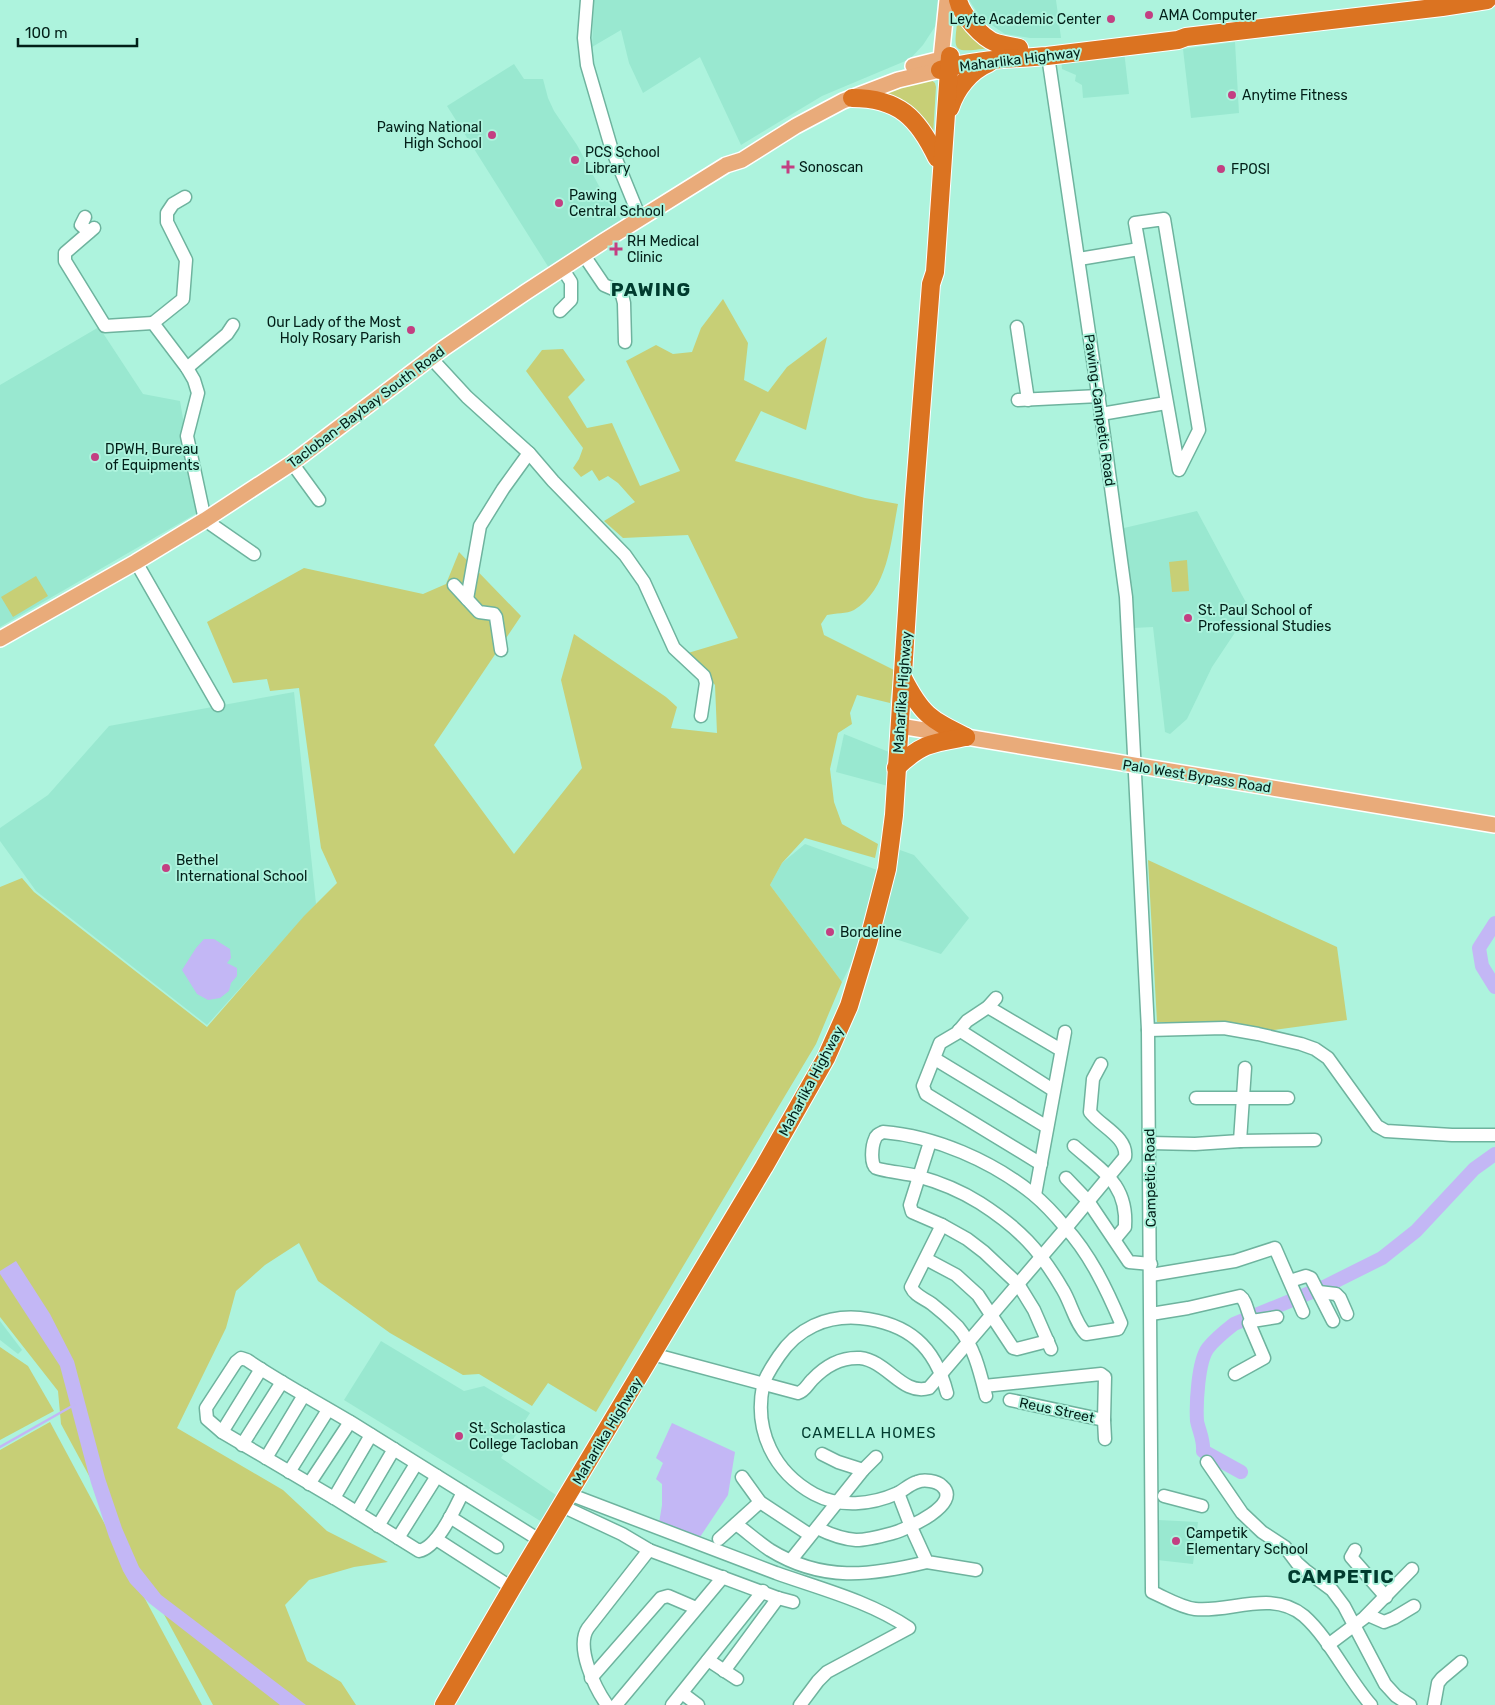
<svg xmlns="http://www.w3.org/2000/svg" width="1495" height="1705" font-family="Rubik,sans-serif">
<rect width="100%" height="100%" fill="#adf3dd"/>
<!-- built -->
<g fill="#99e8d0">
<path d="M594,0H939L938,22L923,45L910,59L822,96L741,145L700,57L643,93L629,63L621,30L592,47Z"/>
<path d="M969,0H1056L1061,38H1030L1005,34L981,18Z"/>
<path d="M1235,42L1239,113L1191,118L1183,49Z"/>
<path d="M1124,51L1129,94L1083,98L1082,85L1075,81L1076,75L1062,69L1061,57Z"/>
<path d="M514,64L524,79H543L548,98L554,111L577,145L599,186L622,221L549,268L447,106Z"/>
<path d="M99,327L143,394L180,401L199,512L0,627V385Z"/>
<path d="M1197,511L1250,610L1212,667L1187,719L1170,734L1165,732L1153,627L1133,628L1124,528Z"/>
<path d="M294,692L316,904L207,1025L36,891L0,841V828L48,795L109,726Z"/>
<path d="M844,734L889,752L888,786L836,772Z"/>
<path d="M805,844L880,871L886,845L914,855L969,918L941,954L868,930L842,982L770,885L782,863Z"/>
<path d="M0,1321L22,1350L18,1354L0,1340Z"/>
<path d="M381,1341L464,1391L484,1386L530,1413L501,1458L556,1495L542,1522L344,1400Z"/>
<path d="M1158,1520L1198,1522L1193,1564L1157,1560Z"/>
</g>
<!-- green -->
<g fill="#c7cf76">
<path d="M958,15L990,48C950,53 954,53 958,15Z"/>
<path d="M930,79L935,83L936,87L933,135L875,93Z"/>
<path d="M723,299L748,343L744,380L768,392L787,367L827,337L806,430L761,411L735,461L865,498L898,504C891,539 889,589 854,610C847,614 835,613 827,615L821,624L824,635L894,670L890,703L857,695L850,713L852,724L838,733L830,769L834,802L842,824L878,844L875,858L805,838L782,863L770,885L842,982L816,1044L596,1412L548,1383L532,1406L479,1374L463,1375L390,1333L318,1281L299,1243L265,1265L236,1291L226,1328L177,1428L283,1490L327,1531L388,1562L354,1567L309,1580L285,1605L307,1661L341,1682L356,1705H213L61,1424L58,1391L0,1317V887L22,878L34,892L207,1027L304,916L337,883L321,848L299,688L270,691L267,679L233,683L207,622L304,568L423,594L446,584L459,552L521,616L434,745L514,854L582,768L561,680L574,634L666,697L677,707L671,728L717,733L715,685L688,653L738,638L688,535L623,538L604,521L635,502L618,483L608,476L599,481L592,470L581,477L573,468L579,459L583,448L526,371L542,350L563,349L585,380L568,397L587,428L612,423L640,486L680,471L626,361L656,345L673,354L692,352L701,328Z"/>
<path d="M1187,560L1189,591L1172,592L1169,562Z"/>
<path d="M36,576L48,596L13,617L1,597Z"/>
<path d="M1148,860L1337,947L1347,1020L1258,1032L1223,1025L1157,1022Z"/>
<path d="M0,1347L28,1366L54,1411L0,1440Z"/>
<path d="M50,1422L202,1705H0V1450Z"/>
</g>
<!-- water -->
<g fill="#c3b7f5">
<path d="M204,939H214L230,949L231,958L227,963L237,968V976L231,983L229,991L220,998L208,1000L197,994L182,970L196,948Z"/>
<path d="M16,1261L50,1314L74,1361L105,1478L122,1528L139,1567L161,1595L306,1705H280L149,1603L130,1583L123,1571L109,1537L91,1483L60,1366L0,1274V1271Z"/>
<path d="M672,1423L735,1452L728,1495L700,1537L659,1523L662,1505V1484L656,1479L663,1463L656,1458Z"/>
</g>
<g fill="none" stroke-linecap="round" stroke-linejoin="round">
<!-- stream -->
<path stroke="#c3b7f5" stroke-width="2.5" d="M0,1447L74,1405"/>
<!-- river -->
<g stroke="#c3b7f5" stroke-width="14">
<path d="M1495,923L1479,948L1482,966L1495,987"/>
<path d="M1241,1472L1203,1451C1204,1440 1199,1431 1197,1421C1196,1404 1198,1361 1208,1348C1215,1339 1225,1331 1234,1324L1324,1287L1382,1258L1416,1231L1474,1169L1495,1154"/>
</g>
<!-- minor casing -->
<g stroke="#6eb39e" stroke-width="15">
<g id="minor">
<path d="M587,0L584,38L587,65L611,147L640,218"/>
<path d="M1048,56L1101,414L1126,597L1148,1030L1152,1592C1166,1598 1180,1607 1195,1609C1230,1613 1272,1589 1304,1616C1329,1638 1348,1679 1371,1705"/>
<path d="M85,217L81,225L89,232"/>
<path d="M1164,219L1199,430L1179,470L1135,223Z"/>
<path d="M94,228L65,253V261L105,326L153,323L187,368L194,380L198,393L187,436L205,520L254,554"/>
<path d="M583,254L604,285L618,291L622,295L624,303L625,342"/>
<path d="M1079,259L1139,249"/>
<path d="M560,311L571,300V282L562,268"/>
<path d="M153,323L183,299L186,260L167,222V213L173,204L185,197"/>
<path d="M1017,327L1028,400"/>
<path d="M431,358L467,397L529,453L553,481L625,555L644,582L674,648L704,676L706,683L701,716"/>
<path d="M187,368L227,334L233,325"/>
<path d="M1018,400L1099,396"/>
<path d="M1101,414L1166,403"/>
<path d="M292,463L319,500"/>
<path d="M136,562L218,705"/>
<path d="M454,585L479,612L494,614L496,617L501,650"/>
<path d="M467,599L480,526L503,489L529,453"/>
<path d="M996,998L988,1007L967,1021L957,1033L940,1043L923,1086L926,1094L1041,1164"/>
<path d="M988,1007L1061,1050"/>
<path d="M959,1030L1053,1090"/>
<path d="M1148,1030L1224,1028L1258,1034L1301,1044L1315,1049L1328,1058L1377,1126L1386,1131L1452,1135H1495"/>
<path d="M935,1059L1047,1127"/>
<path d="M1196,1098H1288"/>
<path d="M883,1132C935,1136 992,1161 1033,1194C1045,1204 1056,1216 1065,1227C1090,1254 1107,1290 1121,1323L1118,1329L1086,1334C1075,1323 1071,1303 1063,1290C1040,1250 1019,1228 980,1203C961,1191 939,1182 917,1176C911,1174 878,1170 876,1168C870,1164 872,1145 875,1139C876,1135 879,1134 883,1132Z"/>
<path d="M1240,1141L1245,1068"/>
<path d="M930,1142L910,1205L912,1212L942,1225L967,1239L984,1252L1018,1284L1034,1310L1051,1349"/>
<path d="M1150,1143L1195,1144L1240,1141L1315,1140"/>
<path d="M1074,1146C1102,1171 1128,1184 1125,1227L1115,1239"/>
<path d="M1066,1178L1088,1201L1129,1262L1151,1264"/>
<path d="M1035,1195L1065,1032"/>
<path d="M942,1225L911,1287C915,1296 924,1298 932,1304C941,1311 950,1319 958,1327C974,1346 980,1372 986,1396"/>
<path d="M926,1259L956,1275L978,1295L1013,1348L1017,1349L1048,1341"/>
<path d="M1151,1275L1235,1261L1275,1248L1303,1312"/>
<path d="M1290,1281L1306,1276L1311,1278L1333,1321"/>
<path d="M1319,1292L1336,1294L1340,1298L1347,1314"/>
<path d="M1151,1314L1188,1308L1240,1296C1247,1301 1247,1313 1252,1321L1277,1317"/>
<path d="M652,1354L798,1393C805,1391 807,1385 812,1380C825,1366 840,1357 860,1358C888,1361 902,1396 929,1388L1066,1228L1125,1157C1128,1137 1100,1126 1090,1112L1093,1079L1101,1064"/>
<path d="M1235,1374L1264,1358L1249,1323L1252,1321"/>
<path d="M984,1386L1101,1374L1105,1377L1104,1420L1105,1439"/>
<path d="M1010,1400L1104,1420"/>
<path d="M222,1432L261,1369"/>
<path d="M242,1445L282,1382"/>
<path d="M822,1454L838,1462L863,1470"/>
<path d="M266,1458L304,1395"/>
<path d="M1207,1462L1242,1513L1262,1532L1285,1547L1297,1563L1305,1570L1332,1590L1344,1606L1385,1684L1396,1696L1410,1705"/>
<path d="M289,1472L328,1410"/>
<path d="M742,1477L760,1502L810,1535"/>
<path d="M309,1484L350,1422"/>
<path d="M463,1492C455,1508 438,1547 419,1551L334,1498L222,1432L207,1419L206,1408L236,1362L241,1358L247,1360C281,1383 317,1402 352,1423C415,1462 478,1501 541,1541"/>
<path d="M898,1493L911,1527L927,1562L976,1570"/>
<path d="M569,1494C638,1521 707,1547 776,1573C821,1589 869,1601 909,1628L827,1672L818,1681L800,1705"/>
<path d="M1164,1496L1202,1506"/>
<path d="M334,1498L371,1435"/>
<path d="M562,1506L622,1534L649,1550L778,1598L793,1602"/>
<path d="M357,1512L394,1449"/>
<path d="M450,1517L497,1547"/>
<path d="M736,1524C747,1532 758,1542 770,1550C822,1582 870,1576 927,1562"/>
<path d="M378,1526L416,1464"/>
<path d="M817,1528C829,1534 842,1539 856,1540C868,1540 882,1536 893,1533C907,1529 963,1504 942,1486C937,1481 924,1479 917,1482C910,1484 904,1490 898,1493C871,1505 840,1508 814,1494C774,1472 754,1431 763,1386C765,1376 773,1365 779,1356C797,1329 826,1315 860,1318C908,1323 935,1346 947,1393"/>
<path d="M398,1538L437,1476"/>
<path d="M436,1539L512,1588"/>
<path d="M719,1539L760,1502"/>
<path d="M1355,1550L1351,1557L1386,1597"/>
<path d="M791,1560L863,1470L876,1457"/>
<path d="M1368,1615L1384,1622L1394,1618L1414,1606"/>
<path d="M1328,1645L1364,1618L1412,1569"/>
<path d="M708,1660L737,1679"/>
<path d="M724,1671L778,1598"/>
<path d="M591,1678L661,1598L668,1596L696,1608"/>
<path d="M682,1693L698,1705"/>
<path d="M607,1705C595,1688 575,1647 588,1628L649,1550"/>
<path d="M616,1705L723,1577"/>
<path d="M672,1705L763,1591"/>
<path d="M1434,1705L1438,1683L1442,1678L1461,1662"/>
</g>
</g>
<!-- major casing -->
<g stroke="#fff" stroke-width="18">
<g id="major">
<path d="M913,66L941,59L947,0"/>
<path d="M0,639L136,562L205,520L292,463L444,348L526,292L604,241L726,165L742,160L796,126L843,101L898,80L940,70"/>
<path d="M900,726L1495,825"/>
</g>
</g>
<!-- highway casing -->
<g stroke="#fff" stroke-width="20">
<g id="highway">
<path d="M958,0C961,14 982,38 996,43C1003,45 1012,46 1019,48"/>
<path d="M940,70C974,59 1012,59 1047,56C1091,51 1134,45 1178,40L1186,37L1442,7L1487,0"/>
<path d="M852,98C899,98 918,118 937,158"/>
<path d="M950,108C956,89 970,71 989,63"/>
<path d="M903,678C922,715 930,719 966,737"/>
<path d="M896,768C922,743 932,743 966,737"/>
<path d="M444,1705L512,1588L764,1167L826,1058L849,1006L868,943L887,869L894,815L914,501L931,284L935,272L950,56"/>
</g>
</g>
<!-- minor -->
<use href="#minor" stroke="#fff" stroke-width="12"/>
<!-- major -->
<use href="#major" stroke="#e9ab7a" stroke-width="15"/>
<!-- highway -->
<use href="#highway" stroke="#db7321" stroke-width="18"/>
</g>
<!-- markers -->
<g fill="#c33f82" stroke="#adf3dd" stroke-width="2">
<circle cx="1149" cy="15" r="5"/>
<circle cx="1111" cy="19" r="5"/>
<circle cx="1232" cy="95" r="5"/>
<circle cx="492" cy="135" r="5"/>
<circle cx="575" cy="160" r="5"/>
<path d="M785.5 159.5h5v5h5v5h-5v5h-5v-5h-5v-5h5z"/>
<circle cx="1221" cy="169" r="5"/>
<circle cx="559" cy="203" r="5"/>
<path d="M613.5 241.5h5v5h5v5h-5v5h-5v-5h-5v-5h5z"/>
<circle cx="411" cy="330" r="5"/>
<circle cx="95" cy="457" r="5"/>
<circle cx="1188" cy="618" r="5"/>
<circle cx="166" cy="868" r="5"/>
<circle cx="830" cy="932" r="5"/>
<circle cx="459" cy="1436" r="5"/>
<circle cx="1176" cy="1541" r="5"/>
</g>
<g text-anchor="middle" stroke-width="4" stroke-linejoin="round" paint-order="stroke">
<!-- poi labels -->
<g font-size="14" fill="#021f18" stroke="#adf3dd" text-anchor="start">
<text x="1159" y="20">AMA Computer</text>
<text x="1101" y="24" text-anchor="end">Leyte Academic Center</text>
<text x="1242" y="100">Anytime Fitness</text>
<text x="482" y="132" text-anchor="end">Pawing National<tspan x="482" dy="16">High School</tspan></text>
<text x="585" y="157">PCS School<tspan x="585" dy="16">Library</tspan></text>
<text x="799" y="172">Sonoscan</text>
<text x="1231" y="174">FPOSI</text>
<text x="569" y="200">Pawing<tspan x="569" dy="16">Central School</tspan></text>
<text x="627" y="246">RH Medical<tspan x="627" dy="16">Clinic</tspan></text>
<text x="401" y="327" text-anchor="end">Our Lady of the Most<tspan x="401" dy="16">Holy Rosary Parish</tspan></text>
<text x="105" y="454">DPWH, Bureau<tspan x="105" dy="16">of Equipments</tspan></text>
<text x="1198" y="615">St. Paul School of<tspan x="1198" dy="16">Professional Studies</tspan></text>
<text x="176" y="865">Bethel<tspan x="176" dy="16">International School</tspan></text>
<text x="840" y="937">Bordeline</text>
<text x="469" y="1433">St. Scholastica<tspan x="469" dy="16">College Tacloban</tspan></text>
<text x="1186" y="1538">Campetik<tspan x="1186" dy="16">Elementary School</tspan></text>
</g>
<!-- street labels -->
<g font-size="14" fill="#021f18" stroke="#adf3dd">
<text transform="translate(1020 59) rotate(-7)" y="5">Maharlika Highway</text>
<text transform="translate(366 407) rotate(-37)" y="5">Tacloban-Baybay South Road</text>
<text transform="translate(1100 410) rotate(82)" y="5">Pawing-Campetic Road</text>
<text transform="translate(902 692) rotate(-86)" y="5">Maharlika Highway</text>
<text transform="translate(1197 776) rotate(9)" y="5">Palo West Bypass Road</text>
<text transform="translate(811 1081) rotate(-62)" y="5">Maharlika Highway</text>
<text transform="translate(1150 1178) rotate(-91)" y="5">Campetic Road</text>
<text transform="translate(1057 1410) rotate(12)" y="5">Reus Street</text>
<text transform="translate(607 1431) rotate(-59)" y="5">Maharlika Highway</text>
</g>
<!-- neighbourhood labels -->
<g font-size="15" letter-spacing="1" fill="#003b2e" stroke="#adf3dd">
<text x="869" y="1438">CAMELLA HOMES</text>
</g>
<!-- district labels -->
<g font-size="19" font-weight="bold" letter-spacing="1" fill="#003b2e" stroke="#adf3dd">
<text x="651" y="296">PAWING</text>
<text x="1341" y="1583">CAMPETIC</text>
</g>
</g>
<!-- scale -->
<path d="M18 38v8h119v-8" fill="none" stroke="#021f18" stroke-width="2.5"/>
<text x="25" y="38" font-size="15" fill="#021f18" stroke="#adf3dd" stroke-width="4" paint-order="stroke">100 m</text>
</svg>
